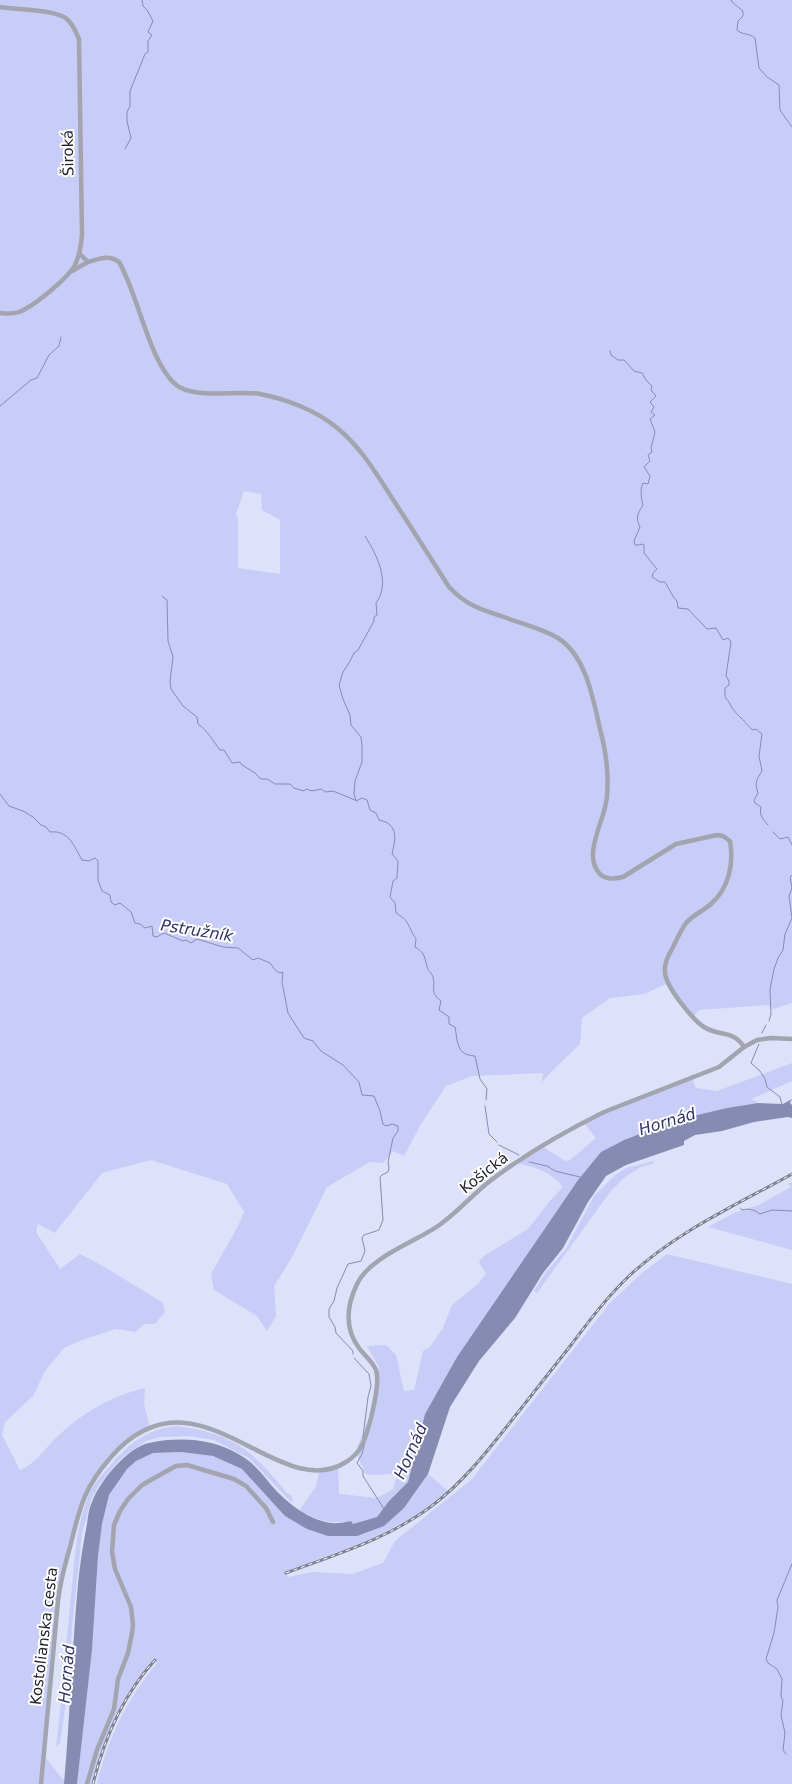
<svg xmlns="http://www.w3.org/2000/svg" width="792" height="1784" font-family="'DejaVu Sans',sans-serif">
<rect width="100%" height="100%" fill="#dde1fa"/>
<!-- green -->
<g fill="#c7cdf6" fill-rule="evenodd">
<path d="M0,0H792V1003L773,1009L767,1005L699,1010L694,1016L666,984L644,994L610,998L582,1018L580,1044L552,1071L542,1082L543,1073L472,1076L446,1086L421,1124L404,1156L393,1151L383,1163L370,1162L327,1187L291,1259L274,1286L276,1316L267,1331L257,1316L214,1290L211,1274L238,1226L244,1212L227,1184L151,1160L102,1173L55,1233L38,1224L36,1232L60,1269L80,1254L103,1266L163,1303L165,1312L155,1324H145L135,1332L116,1329L82,1340L64,1348L45,1371L33,1396L5,1422L2,1435L20,1470C39,1462 45,1447 60,1434C85,1411 112,1396 145,1388L144,1404L150,1427L130,1438L115,1453L91,1483L66,1559L53,1652L41,1784H0ZM244,491L261,494L262,510L280,520V574L238,568V519L236,514Z"/>
<path d="M792,1063V1081L751,1099L758,1103L727,1108L676,1120L624,1140L601,1152L578,1180L457,1357L425,1414L408,1482L389,1501L377,1517L353,1524L351,1521C330,1524 318,1521 300,1510L316,1486L319,1473L338,1466L339,1494L377,1498L393,1489L398,1472L391,1474L369,1475L365,1473L358,1457L357,1448L372,1410L378,1384L379,1367L367,1346L386,1345L396,1355L404,1391L414,1390L423,1351L430,1347L443,1328L452,1305L478,1284L486,1274L479,1262L484,1256L528,1229L549,1202L563,1187C551,1171 534,1167 516,1163L542,1146L565,1161L570,1160L596,1138L583,1122L619,1104L692,1078L696,1088L717,1091Z"/>
<path d="M654,1161V1163L641,1167L625,1177L610,1192L537,1293L534,1291L546,1272L566,1249L594,1196L613,1177L626,1168Z"/>
<path d="M792,1182V1250L708,1227L734,1213L759,1205L791,1187L788,1184Z"/>
<path d="M667,1254L792,1284V1784H97C108,1738 127,1699 157,1663L154,1660C121,1694 104,1739 92,1784H77L92,1650L98,1556L102,1524L109,1495L127,1469L136,1461L152,1453L181,1452L213,1456L242,1469L328,1536L404,1508L428,1474L448,1491L417,1515L369,1540L285,1572L288,1577L312,1572L353,1574L383,1563L395,1541L472,1479L610,1303L642,1273Z"/>
<path d="M176,1426C233,1433 252,1450 287,1493L292,1496V1503L249,1458L214,1440L189,1436L160,1437L146,1441L120,1459L99,1485L91,1500L82,1534L72,1627L69,1681L60,1743L56,1746C63,1693 66,1640 72,1587C75,1555 77,1519 91,1490C96,1481 103,1473 110,1466C128,1444 147,1429 176,1426Z"/>
<path d="M46,1758L64,1781V1784H43Z"/>
</g>
<!-- water -->
<path fill="#868bb1" d="M792,1099L790,1103L792,1105V1118L788,1117L754,1122L722,1131L695,1135L684,1141V1145L626,1165L606,1176L588,1202L563,1248L543,1273L515,1318L479,1361L450,1407L428,1474L404,1508L384,1526L357,1536H328L307,1529L285,1516L242,1469L213,1456L181,1452L153,1453L136,1461L127,1469L109,1495L102,1524L98,1556L92,1650L77,1784H64C70,1717 72,1650 78,1584C80,1564 83,1544 87,1524C88,1517 89,1508 92,1502C100,1481 124,1452 145,1444C152,1442 159,1441 167,1440C193,1438 217,1441 240,1455C254,1463 262,1474 272,1486C287,1503 310,1521 332,1523C338,1524 345,1522 351,1521L353,1524L377,1517L389,1501L408,1482L425,1414L457,1357L578,1180L601,1152L624,1140L676,1120L727,1108L758,1103L783,1104Z"/>
<g fill="none" stroke-linecap="round" stroke-linejoin="round">
<!-- stream -->
<g stroke="#868bb1" stroke-width="1">
<path d="M731,0L733,3L743,11V16L738,21L737,30C742,35 749,33 755,38L759,68L767,77L779,85L780,110L792,127"/>
<path d="M125,149L131,138L127,121V112L130,106V91L145,54L148,52V41L152,35L148,32L153,21L147,10L143,6L142,0"/>
<path d="M610,351L611,355L618,360H624L634,371L642,373L646,380L652,386L651,390L656,396L650,402L654,407L651,412L655,415L650,419L655,432L651,448L652,452L648,455L650,461L644,467L650,476L648,484L643,483C640,490 641,498 643,505C638,513 635,517 640,527L634,541L635,545H639L642,544L644,545V553L657,569L653,573L652,577L660,582H665L674,598L677,601L678,608L688,609L707,629L716,628L723,640L728,638L731,642L726,676L729,681V685L725,688C724,700 727,697 731,706C735,712 736,713 741,718C746,722 747,726 753,730L756,729L762,734L759,756L762,771C757,779 754,783 758,793L754,800L755,803L761,807C759,816 763,819 768,825"/>
<path d="M0,406L31,380L37,378L49,355L59,346L61,337"/>
<path d="M365,536C377,555 391,583 376,603L377,615L374,617V621L358,650L354,653L349,663L343,672L339,685L343,699L350,715L351,725L361,737L362,746V762L355,781L354,794L356,801L362,798L367,800L370,810L376,813L379,820C382,821 388,822 390,825C398,832 394,845 392,854L398,861L397,878L393,881L390,897L395,903L396,913C411,922 407,926 416,939L415,947C425,953 424,956 427,966C427,970 432,973 433,977C436,988 429,992 441,1001L439,1010L449,1017V1024L455,1027C458,1042 456,1055 475,1056L480,1079L487,1089L486,1100"/>
<path d="M162,596L167,600L168,641L173,657L170,681L171,689L183,706L197,717L198,724C208,731 213,741 220,750H224L232,763L240,762L242,765L255,773L261,779H267L275,784H290L294,788L304,791L306,789L312,791L321,789L326,792L333,791L355,800"/>
<path d="M0,794L9,806L23,811L33,817L41,825L46,827L50,832C69,830 74,846 82,860L89,861L95,858L98,861V880L102,891L110,895L111,902L115,905L120,903L131,912L135,923L140,924L145,928L152,926L153,936L157,937L164,933L183,941L186,940L191,943L197,939L223,947L238,948L253,960L258,958L270,963L276,971L280,973L283,972L282,982L288,1013L293,1021L304,1038L313,1041L321,1051L343,1065L359,1082L362,1095L374,1096L380,1111L383,1124L386,1126L392,1124L398,1126V1131L393,1138L388,1162L389,1168L388,1172L382,1175L380,1177L383,1220L379,1230L364,1235L362,1238L365,1251L361,1261L348,1264L337,1288L334,1301L329,1309V1317L335,1327L336,1333L353,1351V1354"/>
<path d="M773,832L780,839L788,837L792,845"/>
<path d="M769,1021L771,1014L770,989L774,969L778,958L783,950L785,934L792,918L789,896L792,888L790,877L792,875"/>
<path d="M762,1033L766,1025"/>
<path d="M759,1044L751,1063L760,1071L765,1079L767,1087L780,1097L782,1105"/>
<path d="M485,1106L489,1134L497,1142"/>
<path d="M499,1145L519,1155"/>
<path d="M529,1162L547,1166L555,1171L580,1177"/>
<path d="M740,1208L742,1210C749,1208 755,1210 760,1214L772,1210L792,1211"/>
<path d="M354,1358L369,1374L371,1386L368,1397L363,1437"/>
<path d="M365,1442L362,1454L357,1463L363,1471V1476L384,1509"/>
<path d="M786,1754L783,1750L785,1733L781,1715L783,1701L781,1696L782,1679L777,1669L768,1663L766,1659L774,1633L778,1607L777,1600L792,1564"/>
</g>
<!-- minor -->
<g stroke="#a2a4af" stroke-width="4.5">
<path d="M0,7C17,10 55,9 67,19C73,24 76,32 79,39L82,235C81,246 80,255 75,265C68,278 33,307 19,312C13,314 7,314 0,313"/>
<path d="M80,254L88,262C99,259 109,254 119,262C138,294 149,361 175,384C193,400 237,390 260,394C286,399 315,410 336,427C360,446 376,473 392,498C411,527 430,557 449,587C465,604 479,609 501,616C519,623 541,628 558,638C586,656 593,698 600,729C606,751 609,773 607,796C606,819 582,853 599,873C605,880 614,879 623,877L676,844L717,835L723,836L730,841C734,864 729,888 711,904C703,911 693,915 686,923C681,930 677,939 673,947C669,955 664,962 665,972C665,986 693,1020 704,1027C719,1037 733,1029 744,1047"/>
<path d="M72,271L88,262"/>
<path d="M41,1784L58,1601C60,1582 65,1565 70,1547C80,1507 83,1489 111,1457C197,1359 277,1506 346,1462C351,1459 356,1454 359,1450C368,1437 381,1384 376,1370C373,1362 364,1355 359,1348C344,1328 347,1305 357,1284C370,1257 413,1243 438,1226C457,1213 472,1195 490,1181C524,1155 566,1131 604,1112L719,1067L744,1047L757,1040L771,1038L792,1039"/>
<path d="M87,1784L97,1750L114,1709L118,1679L128,1653L132,1633L133,1625L131,1607L115,1569L112,1552L114,1525L120,1511L128,1499L142,1485L165,1472L176,1466L187,1465L234,1479L246,1486L266,1508L273,1522"/>
</g>
<!-- rail casing -->
<g stroke="#7e8192" stroke-width="3">
<g id="rail">
<path d="M286,1573C337,1554 390,1538 433,1505C462,1483 485,1454 508,1425C529,1398 550,1372 571,1345C589,1321 607,1297 629,1276C676,1232 736,1205 792,1174"/>
<path d="M93,1784C104,1739 123,1695 155,1660"/>
</g>
</g>
<!-- rail -->
<use href="#rail" stroke="#fff" stroke-width="1" stroke-dasharray="4" stroke-linecap="butt"/>
</g>
<g text-anchor="middle" stroke-width="4" stroke-linejoin="round" paint-order="stroke">
<!-- street labels -->
<g font-size="15" fill="#1f202a" stroke="#fff">
<text transform="translate(68 153) rotate(-91)" y="5">Široká</text>
<text transform="translate(484 1173) rotate(-38)" y="5">Košická</text>
<text transform="translate(44 1636) rotate(-83)" y="5">Kostolianska cesta</text>
</g>
<!-- water labels -->
<g font-size="16" font-style="italic" fill="#323468" stroke="#fff">
<text transform="translate(197 930) rotate(9)" y="6">Pstružník</text>
<text transform="translate(667 1121) rotate(-17)" y="6">Hornád</text>
<text transform="translate(410 1451) rotate(-66)" y="6">Hornád</text>
<text transform="translate(66 1674) rotate(-85)" y="6">Hornád</text>
</g>
</g>
</svg>
